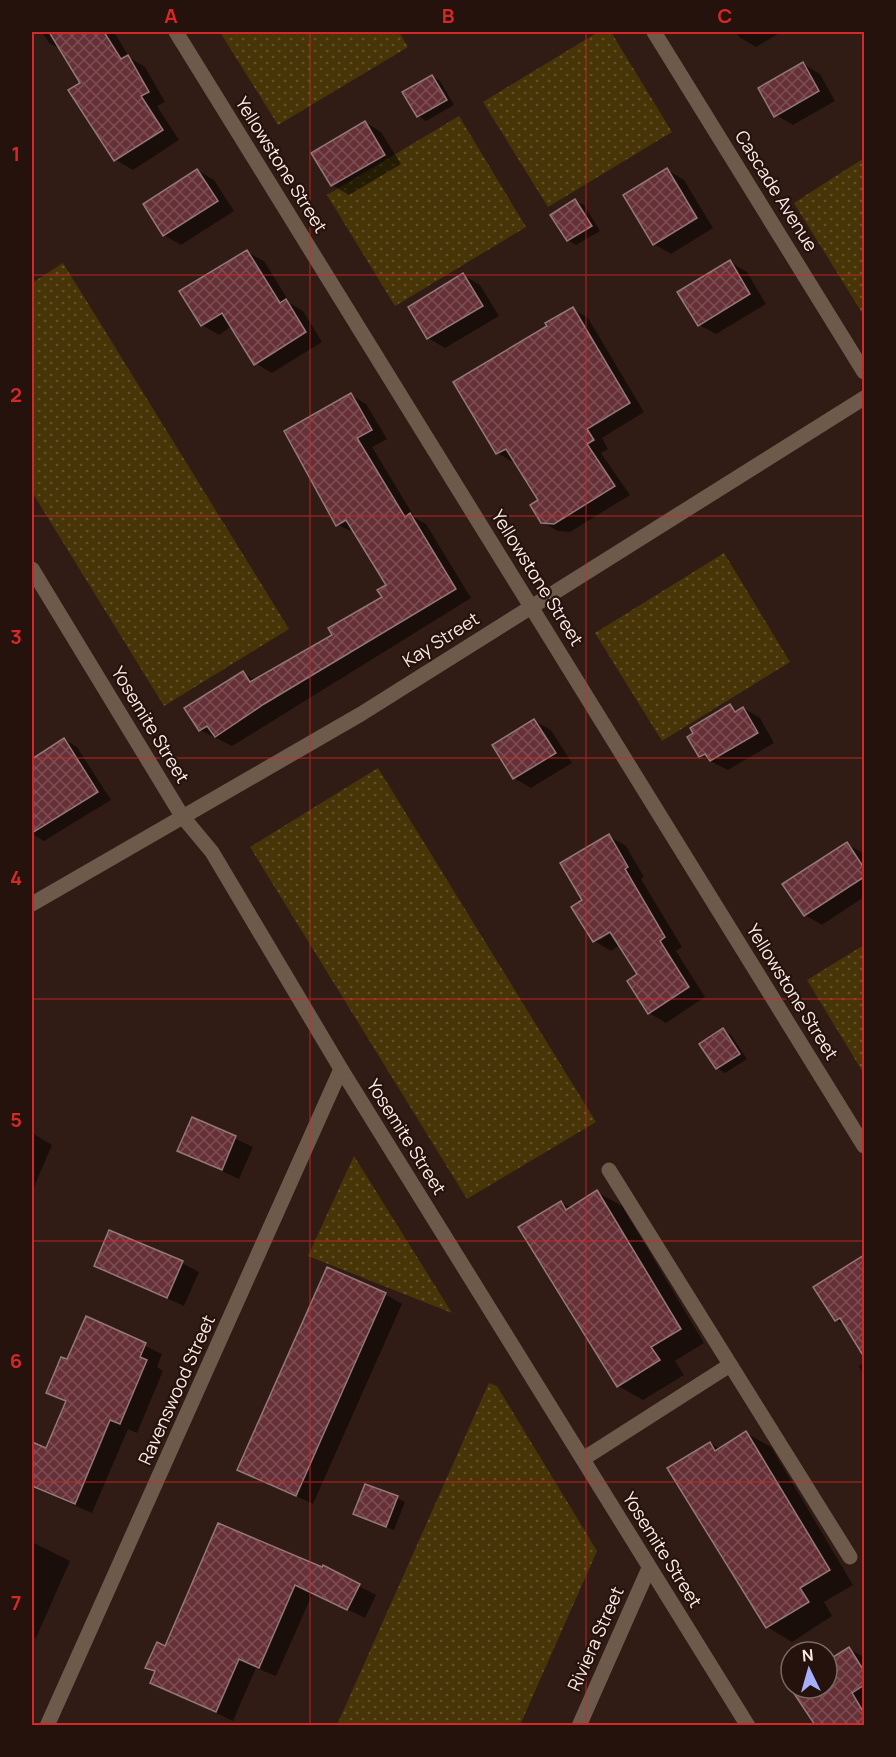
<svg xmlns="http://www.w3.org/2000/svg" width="896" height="1757" font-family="Manrope,sans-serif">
<defs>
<pattern id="grass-dots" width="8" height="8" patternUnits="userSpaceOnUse" patternTransform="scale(1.5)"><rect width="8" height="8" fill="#473508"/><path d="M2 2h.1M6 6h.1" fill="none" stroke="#62522c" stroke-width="1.8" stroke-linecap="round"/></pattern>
<pattern id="building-cross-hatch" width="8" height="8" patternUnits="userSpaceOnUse" patternTransform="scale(1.5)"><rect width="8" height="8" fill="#663037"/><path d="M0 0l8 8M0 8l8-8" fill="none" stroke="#7d4e54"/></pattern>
</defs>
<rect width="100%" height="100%" fill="#311c15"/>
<!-- grass -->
<g fill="url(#grass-dots)">
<path d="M220,32H399L408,47L278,125Z"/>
<path d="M598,32H611L672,132L548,207L483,102Z"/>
<path d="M459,116L526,227L395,306L327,195Z"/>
<path d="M864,158V316L794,203Z"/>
<path d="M63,263L289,629L164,706L32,492V283Z"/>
<path d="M724,553L790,662L662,741L595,633Z"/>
<path d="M378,768L596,1122L467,1199L250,847Z"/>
<path d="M864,945V1074L807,980Z"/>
<path d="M354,1156L452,1313L308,1256Z"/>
<path d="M489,1383L497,1386L597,1551L520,1725H337Z"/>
</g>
<!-- shadow -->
<g fill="#0007" fill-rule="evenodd">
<path d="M42,32H114L130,58L145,67L165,102L157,106L179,140L133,170L116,160L82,83L62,50L49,43Z"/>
<path d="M736,32H781L756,47L739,37Z"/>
<path d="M803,64L820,74L835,101L793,125L776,115Z"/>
<path d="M432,76L440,81L454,105L426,121L418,116Z"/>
<path d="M365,122L381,132L401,164L349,195L332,185Z"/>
<path d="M197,170L214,180L234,211L181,245L164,235Z"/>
<path d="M667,170L684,180L713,228L671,254L654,244Z"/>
<path d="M575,201L584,205L600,231L576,245L568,240Z"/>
<path d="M247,252L264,261L290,303L303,311L322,342L272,373L255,363L232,326L219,335L202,325Z"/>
<path d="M730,262L747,272L766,304L716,334L699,325Z"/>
<path d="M463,275L480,285L499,316L445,348L428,338Z"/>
<path d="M573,309L588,318L644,412L602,438L608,449L601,453L630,495L570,532L558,531L542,522L540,501L515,461L513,462L497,453L549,327Z"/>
<path d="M351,395L366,404L387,439L372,447L415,518L426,524L471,598L232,746L200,730L243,673L255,680L334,635L384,598L388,585L355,533L338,525Z"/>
<path d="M730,706L739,711L743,708L760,718L774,743L728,770L700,756Z"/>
<path d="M535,721L551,730L572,763L531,788L514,778Z"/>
<path d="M64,739L77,747L111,800L44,841L32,834V796L56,778Z"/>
<path d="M609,836L626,846L644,877L641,879L682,947L676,951L705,997L666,1023L649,1013L639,975L620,945L611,951L594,941L584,901ZM617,929L600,940V936Z"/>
<path d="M847,844L864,854V897L822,925L805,915Z"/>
<path d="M723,1030L731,1035L747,1059L725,1073L717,1068Z"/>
<path d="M193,1119L253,1147L239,1179L179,1151Z"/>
<path d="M32,1133L52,1145L32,1192Z"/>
<path d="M597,1192L622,1206L704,1343L675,1361L684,1375L643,1400L618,1386L561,1202L571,1208Z"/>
<path d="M864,1257V1354L847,1326L836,1320L815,1288Z"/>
<path d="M182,1263L199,1272L184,1306L95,1265Z"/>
<path d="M385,1294L402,1304L313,1504L239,1469Z"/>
<path d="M87,1318L162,1354L157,1367L163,1371L137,1433L128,1429L92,1513L32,1487V1444L47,1450L67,1403L48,1392L68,1361Z"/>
<path d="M864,1363V1375L859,1366Z"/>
<path d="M746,1433L771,1447L853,1585L824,1602L832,1616L792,1642L767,1627L710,1443L720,1449Z"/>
<path d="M397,1498L405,1502L394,1530L363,1518Z"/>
<path d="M32,1542L70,1561L36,1638L32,1636Z"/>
<path d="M323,1567L376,1595L365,1618L313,1593L276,1676L256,1668L233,1721L151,1683L156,1672L147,1667Z"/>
<path d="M849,1649L864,1657V1726H812L815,1724L792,1688H827V1663Z"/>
</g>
<!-- building -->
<g fill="url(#building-cross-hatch)" stroke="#937779" stroke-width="1.5">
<path d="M49,32H104L121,59L128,55L149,92L141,96L163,130L114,161L68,90L80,83Z"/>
<path d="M803,62L819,91L774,117L758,88Z"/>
<path d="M432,75L447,100L417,117L402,92Z"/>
<path d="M365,121L385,155L331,186L311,153Z"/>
<path d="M667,168L697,218L653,245L623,195Z"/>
<path d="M197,169L218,201L163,236L143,204Z"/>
<path d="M575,199L592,226L567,241L550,215Z"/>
<path d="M247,250L280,303L286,299L306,332L254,365L222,313L201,326L179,291Z"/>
<path d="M730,260L750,294L698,326L677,292Z"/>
<path d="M463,273L483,306L427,339L408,307Z"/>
<path d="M573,307L630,403L587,429L594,440L587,444L615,486L554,524L541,523L530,505L538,500L506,449L496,454L453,382L547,326L545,323Z"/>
<path d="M351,393L372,430L357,438L405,517L410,513L456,589L264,704L215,737L207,726L199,731L184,708L243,671L250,682L332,635L328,628L382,597L377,590L386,585L346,520L336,526L284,431Z"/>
<path d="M730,704L735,712L743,707L758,733L710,761L705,754L699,757L687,737L693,733L690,728Z"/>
<path d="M534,719L556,753L513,779L492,745Z"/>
<path d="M64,738L98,792L32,833V759Z"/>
<path d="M609,834L628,867L625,869L665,937L660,941L689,987L648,1014L627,981L637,974L610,932L593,942L571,907L582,900L560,863Z"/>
<path d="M847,842L864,868V877L804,916L782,884Z"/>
<path d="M723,1028L740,1054L716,1069L699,1044Z"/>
<path d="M192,1117L236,1136L222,1170L177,1151Z"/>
<path d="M597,1190L681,1329L651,1347L660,1360L617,1387L518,1227L561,1201L566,1210Z"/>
<path d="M109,1230L183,1261L167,1298L94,1266Z"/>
<path d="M864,1255V1357L840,1318L835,1321L813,1287Z"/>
<path d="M327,1267L386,1293L296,1496L237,1470Z"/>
<path d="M86,1316L146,1343L140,1357L147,1360L120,1424L110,1420L75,1504L32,1486V1442L46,1448L66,1401L46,1393L61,1357L67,1359Z"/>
<path d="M746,1431L830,1570L800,1588L809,1602L766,1628L667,1468L710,1442L715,1451Z"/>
<path d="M365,1484L398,1496L386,1527L353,1514Z"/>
<path d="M218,1523L322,1567L323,1565L360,1584L347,1610L295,1585L259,1668L239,1659L216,1712L150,1683L155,1671L145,1668L157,1642L165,1646Z"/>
<path d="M849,1647L864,1671V1685L852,1693L864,1713V1725H815L789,1686L791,1684V1688H827V1661Z"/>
</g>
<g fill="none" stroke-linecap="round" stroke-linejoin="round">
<!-- minor -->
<g stroke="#6d5a4a" stroke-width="15">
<path d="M176,32L864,1146"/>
<path d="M654,32L864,372"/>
<path d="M32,569L182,816L212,852L341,1069L748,1726"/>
<path d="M32,904L361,714L864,398"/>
<path d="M609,1170L850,1557"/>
<path d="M583,1459L730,1365"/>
<path d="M47,1726L341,1069"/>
<path d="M579,1726L649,1568"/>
</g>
</g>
<!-- grid -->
<path fill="none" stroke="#d62828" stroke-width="1.5" stroke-opacity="0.55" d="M310,32V1726M586,32V1726M32,275H864M32,516H864M32,758H864M32,999H864M32,1241H864M32,1482H864"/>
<g text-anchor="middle" stroke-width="4.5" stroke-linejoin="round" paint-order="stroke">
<!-- street labels -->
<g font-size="18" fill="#faebe6" stroke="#26120c">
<text transform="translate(281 165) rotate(58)" y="6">Yellowstone Street</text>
<text transform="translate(776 191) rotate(58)" y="6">Cascade Avenue</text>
<text transform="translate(537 578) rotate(58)" y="6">Yellowstone Street</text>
<text transform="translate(441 640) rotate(-32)" y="6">Kay Street</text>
<text transform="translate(150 725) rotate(59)" y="6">Yosemite Street</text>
<text transform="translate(792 992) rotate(58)" y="6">Yellowstone Street</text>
<text transform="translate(406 1137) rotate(58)" y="6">Yosemite Street</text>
<text transform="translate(177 1390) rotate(-66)" y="6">Ravenswood Street</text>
<text transform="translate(662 1550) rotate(58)" y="6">Yosemite Street</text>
<text transform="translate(596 1639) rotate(-66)" y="6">Riviera Street</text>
</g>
</g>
<!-- border -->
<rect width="896" height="1757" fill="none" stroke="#26120c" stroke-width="66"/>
<!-- north arrow -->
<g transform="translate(809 1670) rotate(355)"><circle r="28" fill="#26120c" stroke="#7b6963" stroke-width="1.5"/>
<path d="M0-4.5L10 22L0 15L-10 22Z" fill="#a6b1fc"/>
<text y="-9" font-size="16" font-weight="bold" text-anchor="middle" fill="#faebe6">N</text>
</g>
<rect x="33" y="33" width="830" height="1691" fill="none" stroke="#d62828" stroke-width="2"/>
<g font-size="20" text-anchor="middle" font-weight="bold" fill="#d62828">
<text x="171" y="23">A</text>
<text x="448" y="23">B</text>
<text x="725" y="23">C</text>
<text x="16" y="161">1</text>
<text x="16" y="402">2</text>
<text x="16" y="644">3</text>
<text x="16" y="885">4</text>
<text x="16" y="1127">5</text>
<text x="16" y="1368">6</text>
<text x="16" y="1610">7</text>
</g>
</svg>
